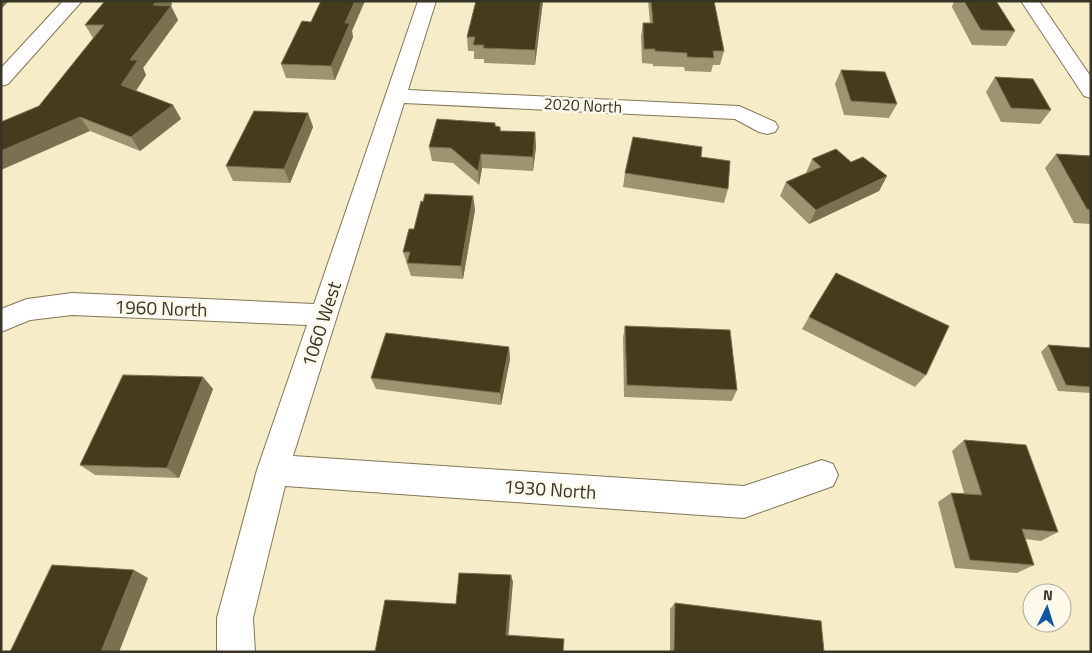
<svg xmlns="http://www.w3.org/2000/svg" width="1092" height="653" font-family="'Titillium Web',sans-serif">
<rect width="100%" height="100%" fill="#f7ecc8"/>
<g fill="none" stroke-linecap="round" stroke-linejoin="round">
<!-- minor casing -->
<g stroke="#807755" stroke-width="2">
<g id="minor">
<path d="M63,1H82L8,84L1,86V68Z"/>
<path d="M418,1H436L408,90L739,106L775,122L778,127L775,132L767,134L759,132L735,119L404,103L293,456L744,486L822,460L833,464L838,475L833,486L744,518L285,486L253,618L255,652H217V618L257,470L307,325L72,315L30,320L1,332V309L27,299L72,293L314,304Z"/>
<path d="M1021,1H1039L1091,77V98L1084,96Z"/>
</g>
</g>
<!-- minor -->
<use href="#minor" fill="#fff" fill-rule="evenodd"/>
</g>
<!-- wall -->
<g fill="#9e9472">
<path d="M105,1H170L172,4L171,6L178,20L143,68L146,75L136,91L173,105L181,119L140,151L90,131L39,106L93,38L85,25Z"/>
<path d="M476,1H543L535,65L484,63V59H474V51H468L467,37Z"/>
<path d="M648,1H714L724,51L720,65H713L711,72L685,71L684,67L653,66V64L642,63L641,37L643,23H650Z"/>
<path d="M954,1H996L1015,31L1006,46L972,45L952,7Z"/>
<path d="M352,31L353,37L335,80L286,78L281,64Z"/>
<path d="M841,70L897,104L889,118L844,115L835,84Z"/>
<path d="M995,77L1051,110L1040,124L1001,122L986,92Z"/>
<path d="M308,113L313,127L290,183L233,181L226,166Z"/>
<path d="M495,126L500,127L501,131L535,132L536,147L533,171L482,168L479,185L453,163L432,161L429,147Z"/>
<path d="M1056,154L1091,156V224L1074,223L1045,168Z"/>
<path d="M701,157L728,189L724,203L623,187L625,173Z"/>
<path d="M812,159L851,162L887,176L879,191L809,224L780,196L786,182L806,173Z"/>
<path d="M473,196L475,210L463,279L411,276L403,252L414,229Z"/>
<path d="M809,317L926,375L915,387L802,329Z"/>
<path d="M625,326L737,390L732,401L624,397L623,338Z"/>
<path d="M1048,345L1091,348V393L1058,391L1041,352Z"/>
<path d="M509,347L510,359L501,405L376,389L371,378Z"/>
<path d="M203,377L213,389L179,478L95,475L80,465Z"/>
<path d="M964,440L1058,532L1041,541L1025,539L1034,565L1017,573L955,568L938,502L951,493H964L952,451Z"/>
<path d="M675,603L824,652H670V609Z"/>
</g>
<!-- shaded-wall -->
<g fill="#7a7150">
<path d="M1,1H9L1,9Z"/>
<path d="M157,1H170L172,4L161,19L153,5Z"/>
<path d="M355,1H365L352,31L353,37L335,80L331,66L345,23Z"/>
<path d="M541,1H543L535,65V50Z"/>
<path d="M171,6L178,20L143,68L146,75L130,100L121,85L130,60Z"/>
<path d="M173,105L181,119L140,151L131,137Z"/>
<path d="M308,113L313,127L290,183L284,169Z"/>
<path d="M80,117L90,131L1,170V151Z"/>
<path d="M535,132L536,147L533,171V157Z"/>
<path d="M481,154L482,168L479,185L478,171Z"/>
<path d="M887,176L879,191L809,224L816,210Z"/>
<path d="M473,196L475,210L463,279L461,266Z"/>
<path d="M509,347L510,359L501,405L500,393Z"/>
<path d="M203,377L213,389L179,478L167,468Z"/>
<path d="M134,570L148,578L119,652H101Z"/>
<path d="M511,575L513,582L508,641L506,635Z"/>
</g>
<!-- building -->
<g fill="#453c1d" stroke="#7a7150">
<path d="M105,1H157L153,5L171,6L130,60H138L121,85L173,105L131,137L80,117L1,151V122L39,106L104,25H85Z"/>
<path d="M321,1H355L345,23H350L331,66L281,64L302,21L311,22Z"/>
<path d="M476,1H541L535,50L483,48L484,45H473L475,37H467Z"/>
<path d="M651,1H714L724,51H713L714,58L687,57V53L655,51V49H644L643,23H653Z"/>
<path d="M964,1H996L1015,31L981,30Z"/>
<path d="M841,70L885,72L897,104L851,101Z"/>
<path d="M995,77L1033,79L1051,110L1011,108Z"/>
<path d="M254,111L308,113L284,169L226,166Z"/>
<path d="M437,119L495,123V126L500,127V131L535,132L533,157L481,154L478,171L451,148L429,147Z"/>
<path d="M633,137L702,147L701,157L730,161L728,189L625,173Z"/>
<path d="M836,149L851,162L863,157L887,176L816,210L786,182L821,167L812,159Z"/>
<path d="M1056,154L1091,156V210L1087,209Z"/>
<path d="M425,194L473,196L461,266L407,263L410,252H403L409,229H414L421,201L423,202Z"/>
<path d="M836,273L949,326L926,375L809,317Z"/>
<path d="M625,326L730,330L737,390L627,385Z"/>
<path d="M386,333L509,347L500,393L371,378Z"/>
<path d="M1048,345L1091,348V387L1066,385Z"/>
<path d="M123,375L203,377L167,468L80,465Z"/>
<path d="M964,440L1026,445L1058,532L1022,529L1034,565L970,560L951,493L982,495Z"/>
<path d="M52,565L134,570L101,652H10Z"/>
<path d="M459,573L511,575L506,635L564,639L563,652H375L385,600L456,604Z"/>
<path d="M675,603L821,621L824,652H674Z"/>
</g>
<g text-anchor="middle" stroke-width="5" stroke-linejoin="round" paint-order="stroke">
<!-- far-street labels -->
<g font-size="16" fill="#383426" stroke="#fefaeb">
<text transform="translate(583 105) rotate(3)" y="6">2020 North</text>
</g>
<!-- street labels -->
<g font-size="19" fill="#383426" stroke="#fefaeb">
<text transform="translate(161 308) rotate(2)" y="7">1960 North</text>
<text transform="translate(321 324) rotate(-72)" y="7">1060 West</text>
<text transform="translate(550 489) rotate(4)" y="7">1930 North</text>
</g>
</g>
<!-- border -->
<rect width="1092" height="653" fill="none" stroke="#383426" stroke-width="5"/>
<!-- north arrow -->
<g transform="translate(1047 608) rotate(4)"><circle r="24" fill="#fefaeb" stroke="#afab9c"/>
<path d="M0-4L9 19L0 12L-9 19Z" fill="#1057a6"/>
<text y="-8" font-size="14" font-weight="bold" text-anchor="middle" fill="#383426">N</text>
</g>
</svg>
